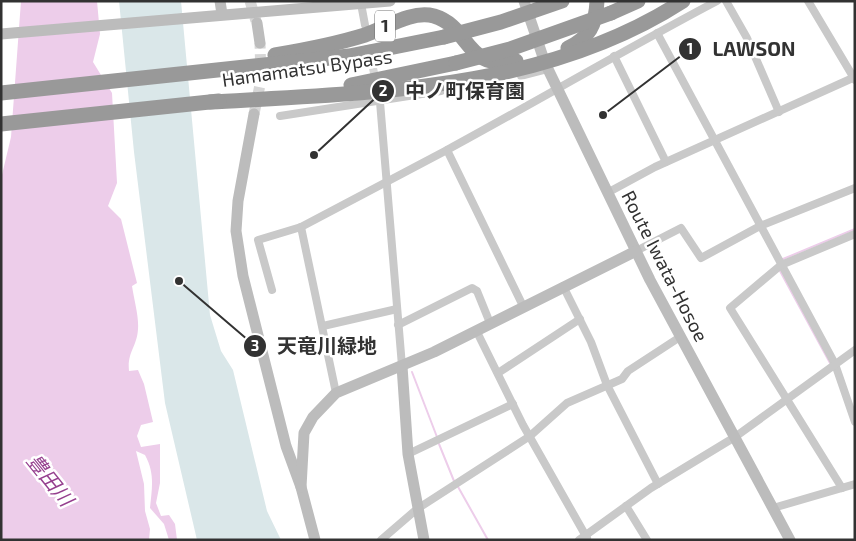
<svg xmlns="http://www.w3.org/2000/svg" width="856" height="541" font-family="'Exo 2','Noto Sans JP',sans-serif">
<rect width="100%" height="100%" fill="#fff"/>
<!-- green -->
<path fill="#dae7e9" d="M119,1H181L210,315L221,351L233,370L267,511L281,540H197L165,403L134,152Z"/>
<!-- water -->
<path fill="#edcdea" d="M21,1H97L100,34L93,62L112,93L117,183L108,206L121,219L137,283L132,286C134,300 139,316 138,329C137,347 127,352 129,371L138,370L144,384L153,422L141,425L137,436L141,447L160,444V483L156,503L161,516L169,515L175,524L177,540H169L164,524L150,508C152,488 155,473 145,455L136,451L144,484L145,511L150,529L149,540H1V179L11,137Z"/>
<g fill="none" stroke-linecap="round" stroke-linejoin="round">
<!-- stream -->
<g stroke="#edcdea" stroke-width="2">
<path d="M783,259L855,229"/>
<path d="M780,271L830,363"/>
<path d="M412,372L437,437"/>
<path d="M439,444L454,481"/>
<path d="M457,485L488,540"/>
</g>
<!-- street-tunnel -->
<path stroke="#d6d6d6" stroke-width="8" stroke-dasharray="8 4" stroke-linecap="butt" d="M366,33L376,83"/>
<!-- secondary-tunnel -->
<g stroke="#d6d6d6" stroke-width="11" stroke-dasharray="11 5.5" stroke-linecap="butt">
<path d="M250,1L256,21"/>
<path d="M254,114L261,80L260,43"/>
</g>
<!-- street -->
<g stroke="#c9c9c9" stroke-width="8">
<path d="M726,1L747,38L779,112"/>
<path d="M808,1L855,80"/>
<path d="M362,9L365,25"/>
<path d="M657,33L835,364L855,422"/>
<path d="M614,56L666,162"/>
<path d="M521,76L548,69"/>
<path d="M380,102L402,366"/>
<path d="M280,116L441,91"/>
<path d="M447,150C537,101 626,49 717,1"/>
<path d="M607,193L655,167L855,77"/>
<path d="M301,227L336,393"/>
<path d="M636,251L681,228L701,258L760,226L855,188"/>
<path d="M563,286L591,342L607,385L658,484"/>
<path d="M272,290L258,240L301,227L447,150L523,306"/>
<path d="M398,325L472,288L477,291L490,323"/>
<path d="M323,326L397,309"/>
<path d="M476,330L523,425L587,538"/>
<path d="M498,373L580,319"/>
<path d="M408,454L513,404"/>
<path d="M842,488L730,308L781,265L855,234"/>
<path d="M626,506L647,540"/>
<path d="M773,508L855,484"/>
<path d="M381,540L417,509L530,436L567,403L622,379L628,371L680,337"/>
<path d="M579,540L651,488L735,437L855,350"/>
</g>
<!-- secondary -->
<g stroke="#bcbcbc" stroke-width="11">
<path d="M220,1L222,14"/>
<path d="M524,1L545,63L650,280L790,540"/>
<path d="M257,23L260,43"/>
<path d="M1,34L390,1"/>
<path d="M254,114L238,201L236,231L243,276L286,446L301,487L315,540"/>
<path d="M402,366L408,454L424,540"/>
<path d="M301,487L304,433L313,417L336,393L434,352L636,251"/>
</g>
<!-- highway -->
<g stroke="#999" stroke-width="15">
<path d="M611,13L638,1"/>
<path d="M568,48C589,38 596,25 597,1"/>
<path d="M275,55C305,50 336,44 365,35C386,28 411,10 434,16C471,27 464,71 516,61"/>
<path d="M351,85L456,63"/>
<path d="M1,93L349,56L444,37"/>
<path d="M210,102C370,93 544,91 683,1"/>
<path d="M1,124L219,101"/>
</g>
<!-- highway-bridge -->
<g stroke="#999" stroke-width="15">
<path d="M444,37L501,22L562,1"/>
<path d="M456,63L510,49L611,13"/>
</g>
</g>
<g text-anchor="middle" stroke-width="5" stroke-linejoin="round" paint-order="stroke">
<!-- shield labels -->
<rect fill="#fff" stroke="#707070" stroke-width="1" x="375" y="10.5" width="20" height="31" rx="4"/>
<g font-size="18" font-weight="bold" fill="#323232">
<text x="385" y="32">1</text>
</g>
<!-- street labels -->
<g font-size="19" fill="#323232" stroke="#fff">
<text transform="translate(307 68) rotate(-8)" y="7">Hamamatsu Bypass</text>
<text transform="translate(665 266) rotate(63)" y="7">Route Iwata-Hosoe</text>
</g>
<!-- water labels -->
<g font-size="20" font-style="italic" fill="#953f8e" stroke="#fff">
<text transform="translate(50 480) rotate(51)" y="7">豊田川</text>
</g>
</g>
<!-- callouts -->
<path fill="none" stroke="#323232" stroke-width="2" d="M603 115L690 49M314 155L383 91M179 281L255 346"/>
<g fill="#323232" stroke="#fff" stroke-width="2">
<circle cx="603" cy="115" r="5"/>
<circle cx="314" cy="155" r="5"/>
<circle cx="179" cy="281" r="5"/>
<circle cx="690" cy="49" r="12"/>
<circle cx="383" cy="91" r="12"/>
<circle cx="255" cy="346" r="12"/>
</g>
<g font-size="15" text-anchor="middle" font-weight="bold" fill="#fff">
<text x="690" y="54">1</text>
<text x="383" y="96">2</text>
<text x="255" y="351">3</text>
</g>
<g font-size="20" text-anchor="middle" font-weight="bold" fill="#323232" stroke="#fff" stroke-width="5" stroke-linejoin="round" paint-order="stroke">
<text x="754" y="56">LAWSON</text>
<text x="465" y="98">中ノ町保育園</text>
<text x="327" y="353">天竜川緑地</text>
</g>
<!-- border -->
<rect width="856" height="541" fill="none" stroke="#323232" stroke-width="5"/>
</svg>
